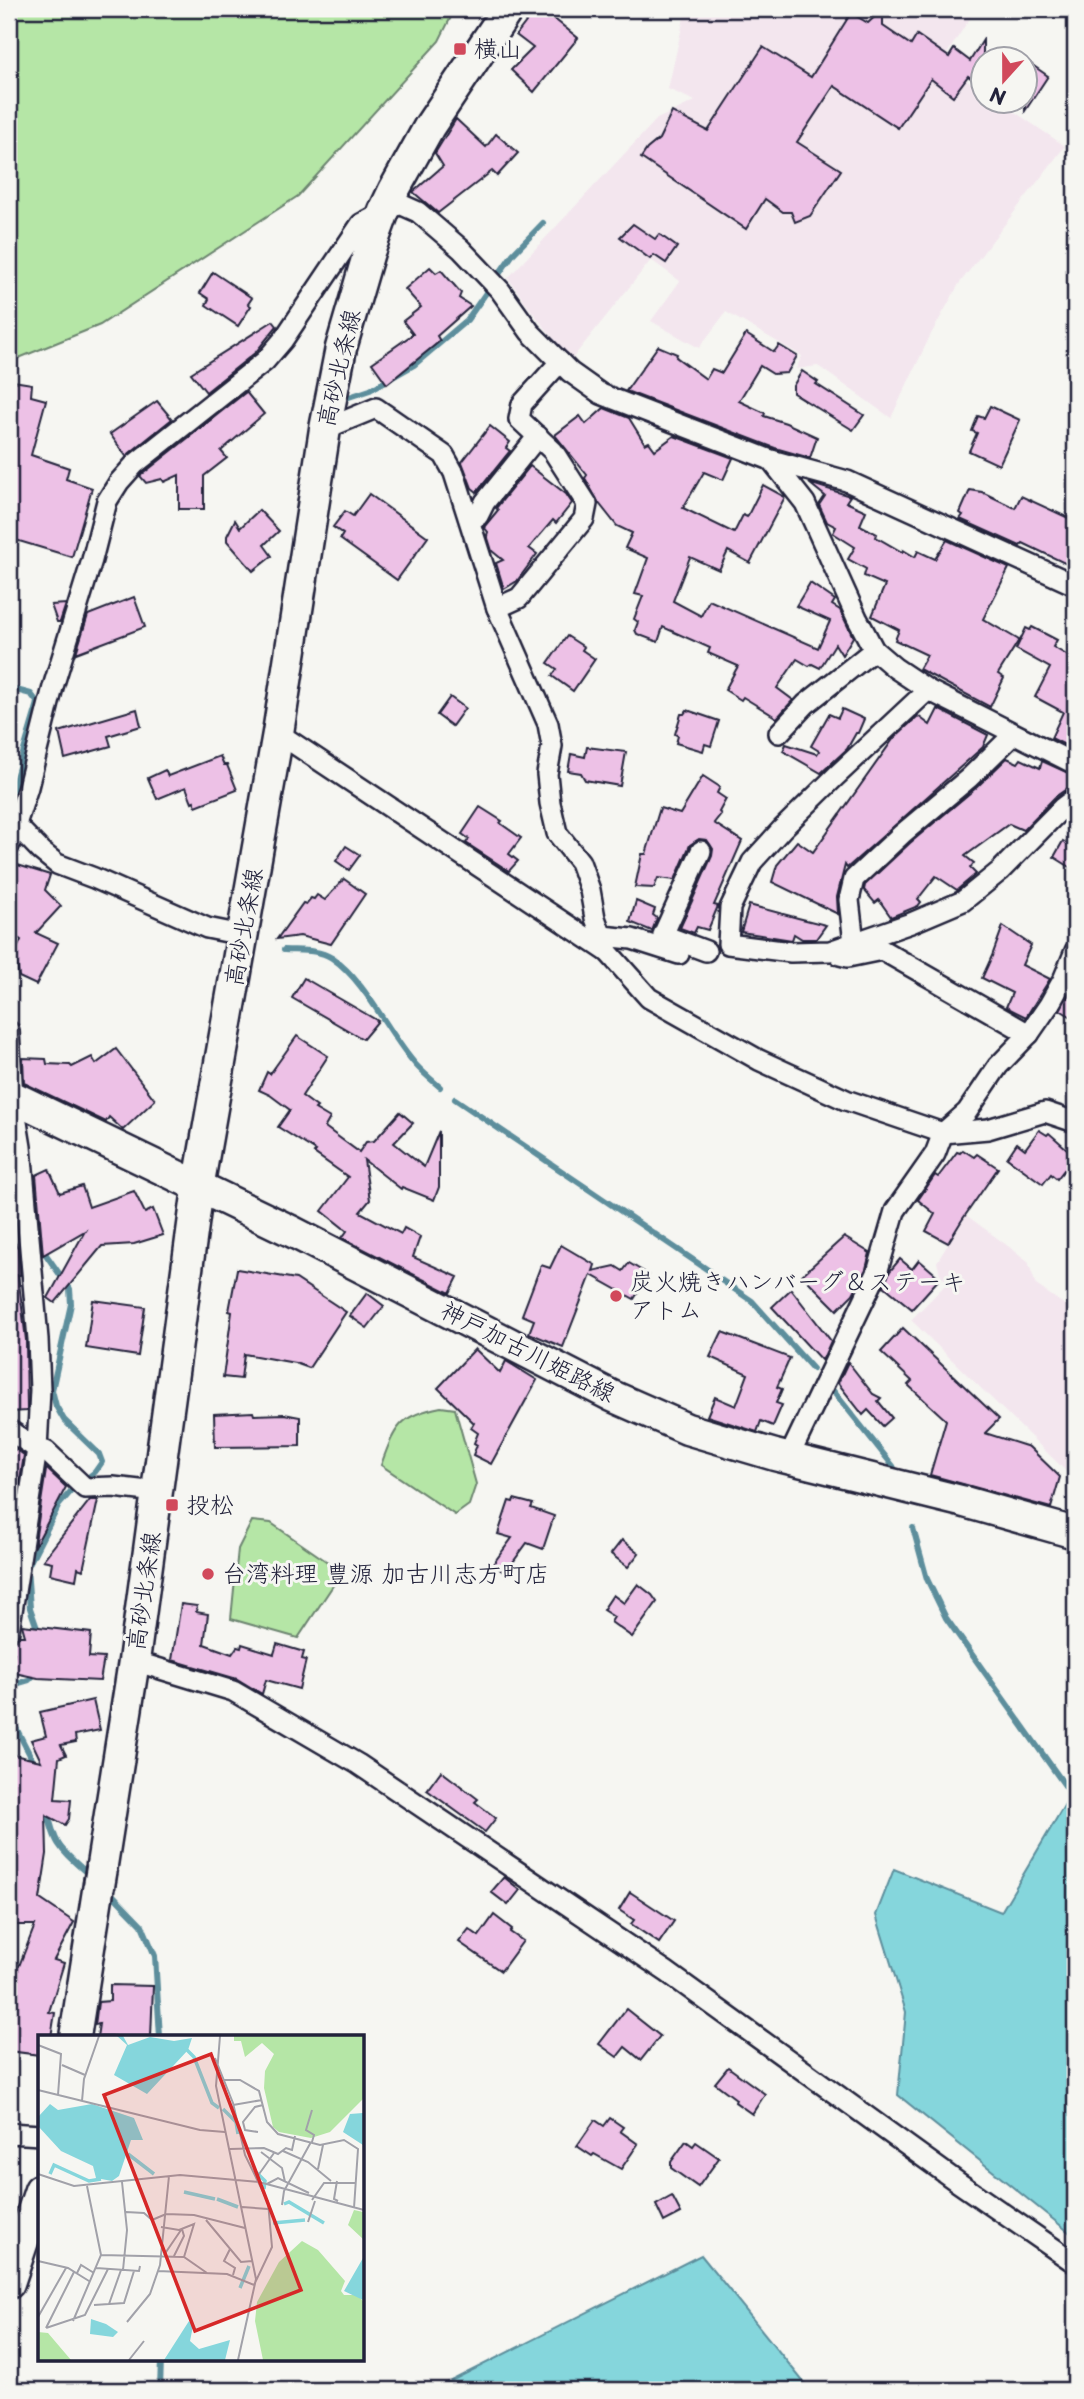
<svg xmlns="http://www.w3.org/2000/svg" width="1084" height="2399" font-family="'Playpen Sans','Klee One',sans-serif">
<rect width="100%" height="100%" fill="#f6f6f2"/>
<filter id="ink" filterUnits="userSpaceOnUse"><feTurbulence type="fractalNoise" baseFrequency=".0143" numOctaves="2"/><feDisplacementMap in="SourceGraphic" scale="14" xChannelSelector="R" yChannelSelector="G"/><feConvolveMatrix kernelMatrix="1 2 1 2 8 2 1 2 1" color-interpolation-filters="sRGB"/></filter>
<g filter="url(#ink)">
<!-- built -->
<g fill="#f3e6ee">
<path d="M686,9H962L972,15L941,63L982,90V102H1000L1065,146L959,284L930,336L891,418L818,366L796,369L802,356L726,312L699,348L651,321L680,281L651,260L571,360L529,308L508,278L657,119L695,101L668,89Z"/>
<path d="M966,1215L1028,1261L1036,1285L1075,1312V1435L1068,1473L911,1320L947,1283L940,1274L937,1262Z"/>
</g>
<!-- green -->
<g fill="#b5e6a6" stroke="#6c8470" stroke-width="2">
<path d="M9,9H455L439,41L298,196L100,325L9,362Z"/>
<path d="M441,1407L455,1409L476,1484L469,1505L455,1515L381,1465C395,1427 399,1415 441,1407Z"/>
<path d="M252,1521L271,1523L342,1572L298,1638L231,1619L238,1549Z"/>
</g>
<!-- water -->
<g fill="#85d6dc" stroke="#5d8e9c" stroke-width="2">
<path d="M1075,1792V2237L898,2095L906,2012L876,1915L894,1869L1001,1912L1071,1794Z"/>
<path d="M701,2255L810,2390H433Z"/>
</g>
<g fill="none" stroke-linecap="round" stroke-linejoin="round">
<!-- stream -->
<g stroke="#5d8e9c" stroke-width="6">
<path d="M340,400L370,390L414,365L467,320L513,254L543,223"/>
<path d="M9,688L31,694L38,703L9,801"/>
<path d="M284,950C299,951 318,949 332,958C366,981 389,1035 416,1065C423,1073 432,1080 440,1087"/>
<path d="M455,1099L708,1270"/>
<path d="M9,1213L24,1230"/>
<path d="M35,1239L70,1289L71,1304L52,1390L56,1406L64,1420L99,1454L102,1462L95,1472L72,1490L59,1505L27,1568L30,1608L39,1634"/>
<path d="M721,1280L752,1301L813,1369"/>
<path d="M831,1388L893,1466L897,1475"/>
<path d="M913,1528L927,1579L946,1618L1071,1794"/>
<path d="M9,1693L12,1685L29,1680L36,1673"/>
<path d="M9,1714L35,1765"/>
<path d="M47,1809C55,1846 59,1848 87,1873"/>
<path d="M111,1893L142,1925L155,1956L160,2037"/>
<path d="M160,2390L161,2359"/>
</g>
</g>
<!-- building -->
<g fill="#edc1e6" stroke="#22223b" stroke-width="2">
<path d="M536,9H542L578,38L534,92L511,70L533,48L516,35Z"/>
<path d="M883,9V26L911,45L917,35L949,57L954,49L970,61L983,40V73L975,81L968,76L953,96L931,79L898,128L834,86L797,142L841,170L810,216L795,222L791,212H783L765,199L746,229L641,158L647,149L659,139L672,112L708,131L763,47L811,77L851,13L868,23Z"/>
<path d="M1025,60L1048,76L1025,111Z"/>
<path d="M456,119L486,147L496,134L518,153L497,176L492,171L438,213L413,192L443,166L435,153Z"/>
<path d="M633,224L655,239L659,234L677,247L666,263L654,255L650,259L620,237Z"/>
<path d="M430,267L436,273L441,270L461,293L459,298L471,306L437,336L440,341L387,384L372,363L413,334L403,321L421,307L405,289Z"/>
<path d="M213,272L252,298L248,304L251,306L238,326L206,305L209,299L200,293Z"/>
<path d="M273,321L277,326L256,352L206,392L191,373Z"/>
<path d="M746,334L774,352L779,345L797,356L787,373L773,374L760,366L739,401L765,413L764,416L786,423L817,437L810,458L775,448L626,391L658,346L677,354L676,357L706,379L712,369L722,373Z"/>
<path d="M802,371L818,382L816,384L864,415L853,430L793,393V386Z"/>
<path d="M13,381L32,384L31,396L46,400L31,455L69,468L66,479L92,488L72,557L9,538V389L12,390Z"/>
<path d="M246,392L264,414L221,451L227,458L204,476V509H179V475L164,482L162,479L146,483L140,476Z"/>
<path d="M157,401L172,419L126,456L110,434Z"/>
<path d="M990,406L1020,420L999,465L969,451L977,433L972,431L978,416L984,418Z"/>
<path d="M604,408L629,418L645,444L649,442L655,450L674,436L733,458L723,480L704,472L683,508L734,533L743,515L747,517L763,485L785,497L750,563L728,551L719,570L690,557L673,601L701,616L709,600L818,648L830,621L796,606L810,583L835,600L832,605L840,610L853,637L842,655L835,644L820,668L812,664L809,666L797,659L777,688L793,700L777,718L743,697L741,700L725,690L738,666L708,653L710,648L663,627L658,642L637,634L635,630L638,622L634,619L643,596L635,594L648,558L625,548L632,533L617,526L598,502L585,478L587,475L555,435L580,416L586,424Z"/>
<path d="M490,426L510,442L506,448L510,451L477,492L472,488L462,462Z"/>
<path d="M530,466L566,494L572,503L556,523L553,520L529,548L537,554L517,581L504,589L496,563L503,560L492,551L487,535L488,532L484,527L498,510L496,508Z"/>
<path d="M809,483L850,496L846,502L866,511L860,525L877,534L876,537L902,552L903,550L915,557L918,551L935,559L947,540L1009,568L983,619L1019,640L998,674L1004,678L990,707L919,669L927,655L895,640L899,630L872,616L885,585L864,576L866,569L848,559L855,547L833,533L836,527L827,522L819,505L825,496Z"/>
<path d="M970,490L982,492L1015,508L1021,496L1075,521V568L1023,543L1020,546L960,519L963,515L960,513Z"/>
<path d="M369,494L428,537L397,580L340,539L343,534L333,527L345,511L353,516Z"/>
<path d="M259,510L279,531L264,545L272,556L253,571L227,541V536L235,520L240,528Z"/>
<path d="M134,597L145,627L76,653L88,615Z"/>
<path d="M66,604L60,622H57L51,605Z"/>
<path d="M1032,627L1057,640L1053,647L1075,660V750L1051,738L1063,712L1035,697L1050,668L1016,649L1026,628L1030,630Z"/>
<path d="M567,636L584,647L582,650L595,659L573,691L552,676L557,669L548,663Z"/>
<path d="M450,697L465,708L452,726L437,715Z"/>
<path d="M137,709L141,726L108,736L111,746L65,759L59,732Z"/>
<path d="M842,709L864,719L858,733H856L847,749L821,773L783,751L786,744L817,754L819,751L811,746L829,714L838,718Z"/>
<path d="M938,709L988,735L983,747L847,868L845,865L837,897L838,914L772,882L777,865L797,841L813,852L894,738L918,716L930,725Z"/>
<path d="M687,710L719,721L711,746L705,744L703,751L676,743L678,736L675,734L681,714H684Z"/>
<path d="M587,747L626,752L620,786L585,780L581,773L568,771L571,754L585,757Z"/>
<path d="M220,756L224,765H227L237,790L196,806L194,801L192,802L186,787L157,799L148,778L165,770L168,776Z"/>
<path d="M1007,758L1018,763L1021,759L1040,768L1042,761L1075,776V786L1068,788L1055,797L1023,830L1009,824L965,856L974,863L970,868L976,874L957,890L936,876L918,899L921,902L918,906L891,917L879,900L875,903L864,890L865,885L910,843L977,787Z"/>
<path d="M703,776L720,787L717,793L726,799L719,812L721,814L714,823L742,841L714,905L718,906L708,930L697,927L694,933L680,928L712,856L713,849L707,840L699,839L690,845L675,880L658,878L654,888L635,887L642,854H646L660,808L680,814Z"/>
<path d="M480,807L502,821L500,823L521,838L509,854L518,861L509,871L466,843L469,839L462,834Z"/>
<path d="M1063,841L1075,849V870L1054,857Z"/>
<path d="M346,846L360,855L349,870L336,861Z"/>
<path d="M11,863L50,875L45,890L61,906L36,933L58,943L36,985L19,977L15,953L21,940L9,932V873Z"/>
<path d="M344,879L365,894L331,944L300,936L277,939L303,903L306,904L311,898L314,899L317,895L325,900Z"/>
<path d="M636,901L655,909L653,915L657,918L652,931L630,922Z"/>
<path d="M749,905L798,918L826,925L816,939H802L794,934L792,940L741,932Z"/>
<path d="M1003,926L1031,945L1022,965L1050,979L1026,1017L1006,1007L1012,993L982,978L992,956Z"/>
<path d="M304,978L378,1021L363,1039L292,998Z"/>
<path d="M1072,988L1075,989V1019L1060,1010Z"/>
<path d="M297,1036L328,1056L302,1096L317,1107L315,1109L330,1118L325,1127L359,1152L366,1142L374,1141L400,1112L413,1123L394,1143L424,1167L439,1131V1187L434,1200L402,1187L401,1189L364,1160L370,1200L360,1212L401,1234L404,1228L420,1237L413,1257L458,1277L450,1293L342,1238L347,1231L322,1211L348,1177L314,1153L316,1151L278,1127L290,1110L270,1095L259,1090L267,1072L270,1074Z"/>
<path d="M116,1049L155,1100L123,1130L109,1117L106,1122L24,1083L23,1058L46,1059L47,1064L70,1065L72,1067L92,1057L96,1064Z"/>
<path d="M1039,1130L1047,1135L1049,1133L1075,1156V1180L1064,1170L1057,1179L1051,1174L1043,1184L1007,1158L1017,1143L1025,1149Z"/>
<path d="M963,1150L974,1157L977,1154L998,1168L962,1220L948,1243L926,1231L935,1214L918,1200L935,1175L938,1177L957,1152L960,1153Z"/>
<path d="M49,1169L60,1193L82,1186L89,1207L134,1191L145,1213L153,1209L163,1235L134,1244L102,1246L55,1303L48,1298L85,1231L43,1255L36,1175Z"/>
<path d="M9,1232L18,1248L20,1275H18L26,1340L27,1411L9,1412Z"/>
<path d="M844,1237L870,1253L866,1269L853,1294L837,1310L802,1275Z"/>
<path d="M561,1245L595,1265L593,1271L615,1266L623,1271L629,1263L649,1275L634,1299L591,1275L563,1347L529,1333L534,1320L522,1315L541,1265L550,1268Z"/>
<path d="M900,1259L912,1269L919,1260L940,1278L912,1309L884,1286L890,1271Z"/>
<path d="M237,1269L296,1279L346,1312L309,1368L295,1363L244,1354L241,1379L223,1377L232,1312L229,1311Z"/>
<path d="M791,1289L831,1341L822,1361L772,1307Z"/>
<path d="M367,1293L384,1306L367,1328L350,1316Z"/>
<path d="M93,1300L145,1307L138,1356L86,1348Z"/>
<path d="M903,1328L999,1419L985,1433L1029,1447L1060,1477L1051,1508L930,1475L946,1420L908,1385L912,1381L881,1352Z"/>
<path d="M722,1332L790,1358L777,1387L782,1389L776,1403L782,1405L773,1426L761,1421L757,1432L707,1416L715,1397L736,1406L748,1374L710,1357Z"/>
<path d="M475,1349L500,1373L506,1361L537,1380L491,1464L473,1455L477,1445L474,1443L478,1433L471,1428L474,1423L438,1388Z"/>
<path d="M848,1362L873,1394L881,1398L878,1401L892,1418L883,1426L868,1410L863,1415L838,1383Z"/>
<path d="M253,1412L254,1415L284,1414L300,1417V1446L215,1447L214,1414Z"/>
<path d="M9,1449L17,1450L24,1455L9,1550Z"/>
<path d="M47,1469L66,1487L34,1548L46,1470Z"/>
<path d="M514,1499L533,1504L531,1508L554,1516L543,1549L527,1543L505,1573L493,1564L512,1538L498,1534L509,1501L513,1502Z"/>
<path d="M90,1500H98L83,1570L78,1568L76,1580L50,1574L52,1562L43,1560Z"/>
<path d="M622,1540L639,1553L628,1567L611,1554Z"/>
<path d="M638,1584L652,1595L657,1602L632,1637L611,1622L614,1617L603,1610L613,1595L624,1603Z"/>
<path d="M181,1604L197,1606L196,1612L208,1614L204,1644L232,1654L237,1647L241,1648L242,1644L274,1654L277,1644L304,1652L302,1659L306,1660L299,1689L266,1680L262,1694L237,1679L172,1660Z"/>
<path d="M22,1625L91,1633L89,1657L104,1658L100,1681L38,1678L10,1672L14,1653H12L13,1642L20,1636H25Z"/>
<path d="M93,1700L100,1730L75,1735L76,1742L61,1745L66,1755L59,1758L55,1799L71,1800L69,1819L65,1825L46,1815L47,1854L40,1899L74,1922L54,1960L64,1963L49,2012L55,2013L51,2037H40V2055L9,2051V1963L19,1966L35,1925H9V1754L41,1761L31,1740L46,1736L40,1712Z"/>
<path d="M441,1771L478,1799L475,1802L496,1818L485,1832L427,1790Z"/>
<path d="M504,1877L520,1890L508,1905L491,1892Z"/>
<path d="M630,1892L674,1921L659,1943L631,1924L634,1920L619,1910Z"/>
<path d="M494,1915L512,1929L510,1932L523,1941L501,1971L459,1942L469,1929L479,1936Z"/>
<path d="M110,1985L153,1986L151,2037H97L99,2024L95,2025L98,2002L110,2001Z"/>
<path d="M626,2009L660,2036L641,2060L625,2047L617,2057L599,2044Z"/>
<path d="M728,2067L765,2094L752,2114L735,2102L736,2099L715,2083Z"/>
<path d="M610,2118L623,2127L620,2131L638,2144L621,2169L594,2154L592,2156L577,2146L595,2120L604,2126Z"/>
<path d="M686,2141L693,2146L696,2142L719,2158L698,2187L671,2168V2162Z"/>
<path d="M672,2196L681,2213L664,2222L656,2205Z"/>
</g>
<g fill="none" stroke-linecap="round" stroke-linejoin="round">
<!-- street casing -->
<g stroke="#22223b" stroke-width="24">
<g id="street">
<path d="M325,429L376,408L444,455L454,473L497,608L548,724L552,746L547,774L550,803L557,833L580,862L590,890L595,918L608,952"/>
<path d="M771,460L805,503L857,618L874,650L895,668L928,690L1075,764"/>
<path d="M478,516L485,502L538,436"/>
<path d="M497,608L519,598L584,519L587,504L553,451L519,419L522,404L560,362"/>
<path d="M928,690L836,776L782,829L752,862L730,908L728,944L791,952L830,951L911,923L963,901L1000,871L1063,807L1075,798"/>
<path d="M278,733L608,952L649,998L759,1060L846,1100L943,1133L988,1129L1045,1112L1075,1122"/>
<path d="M779,733L806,704L874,650"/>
<path d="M15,824L41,851L57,864L94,878L207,928L242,935"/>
<path d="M9,846L28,787L53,687L92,560L107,501L119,482L135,464L265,361L283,340L361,224L400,204L418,212L461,249L500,290L530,332L570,372L601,394L771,460L847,481L1075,585"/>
<path d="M701,851L663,935L706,951"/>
<path d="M602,936L632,939L679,954"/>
<path d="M854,943L849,900L854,879L902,834L969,778L1014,734"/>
<path d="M840,955L848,957L882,950L1029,1034"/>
<path d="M9,1031L13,1098L21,1147L38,1339L40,1390L37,1449L9,1631"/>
<path d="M9,1430L37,1449L46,1451L85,1488L113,1487L157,1492"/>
<path d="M789,1457L877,1273L895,1211L935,1154L943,1133L967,1112L998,1066L1029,1034L1049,1005L1063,980L1075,951"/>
<path d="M134,1661L233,1691L358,1764L667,1972L959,2183L1075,2263"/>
<path d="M9,2133L40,2135"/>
</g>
</g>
<!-- primary casing -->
<g stroke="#22223b" stroke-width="35">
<g id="primary">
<path d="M9,1095L293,1232L612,1396L687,1429L775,1455L961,1501L1075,1533"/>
<path d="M75,2037L134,1661L198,1188L278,733L325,429L341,348L369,252L384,211L394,190L429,127L508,9"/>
<path d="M9,2283L40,2190"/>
</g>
</g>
<!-- street -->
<use href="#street" stroke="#f6f6f2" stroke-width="19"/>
<!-- primary -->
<use href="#primary" stroke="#f6f6f2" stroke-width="30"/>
<!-- primary-bridge casing -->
<g stroke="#22223b" stroke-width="35" stroke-linecap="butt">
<path id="primary-bridge" d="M99,1886L102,1868"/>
</g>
<!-- primary-bridge -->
<use href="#primary-bridge" stroke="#f6f6f2" stroke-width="30"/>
</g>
</g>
<!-- markers -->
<g fill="#d1495b" stroke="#f6f6f2" stroke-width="2.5">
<rect x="453" y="42" width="14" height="14" rx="3.5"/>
<circle cx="616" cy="1296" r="7"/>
<rect x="165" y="1498" width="14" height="14" rx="3.5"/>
<circle cx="208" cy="1574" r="7"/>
</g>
<g text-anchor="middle" stroke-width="6" stroke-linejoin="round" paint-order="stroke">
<!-- poi labels -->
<g font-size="24" fill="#22223b" stroke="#f6f6f2" text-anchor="start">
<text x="474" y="57">横山</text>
<text x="630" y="1290">炭火焼きハンバーグ＆ステーキ<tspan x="630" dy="28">アトム</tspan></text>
<text x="186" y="1513">投松</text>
<text x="222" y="1582">台湾料理 豊源 加古川志方町店</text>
</g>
<!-- street labels -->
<g font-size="24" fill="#22223b" stroke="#f6f6f2">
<text transform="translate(339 368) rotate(-77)" y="8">高砂北条線</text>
<text transform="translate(244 927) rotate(-80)" y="8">高砂北条線</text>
<text transform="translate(528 1352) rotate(27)" y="8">神戸加古川姫路線</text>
<text transform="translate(144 1591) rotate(-82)" y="8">高砂北条線</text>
</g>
</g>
<!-- overview -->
<g transform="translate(38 2035)">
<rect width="326" height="326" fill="#f6f6f2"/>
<path d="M196,1H325V64L292,97L273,103L241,97L235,92L226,53L227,36L236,19L224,8L207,22L203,6H196ZM316,175L325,177V204L310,190ZM264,206L280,215L307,246L303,256L306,260H319L325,266V325H225L217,286L219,267L241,227ZM0,297L10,298L33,325H0Z" fill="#b5e6a6"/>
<path d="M79,1H85L90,10L112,2L136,6L154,3L150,15L109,59L76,40L89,10ZM12,69L20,75L54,69L96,83L105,105H93L81,141L74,146L58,143L55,131L23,116L0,91V82ZM325,78H326L325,110L305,97L312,79ZM325,223V265L306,256ZM53,284L68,289L80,297L75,302L52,299ZM151,286L155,291L152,306L161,314L192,305L187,325H126Z" fill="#85d6dc"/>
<path fill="none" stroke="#85d6dc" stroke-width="3.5" d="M149,15L156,22L174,68L181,73M185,74L198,87L200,99M90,119L116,139M217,136L227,146L226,154M12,139L16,130L51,146L63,144M146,157L177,164M179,164L200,172M246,169L251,167L286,188M235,188L267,185M202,253L211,231"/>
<path fill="none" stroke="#a1a1a9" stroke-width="2" d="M182,1L178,51L218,244L200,325M0,10L23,19L20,60M24,30L47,40M185,45H202L221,56L229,87L240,99L282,110L306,105L320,114L316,173M0,55L162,95L187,97M44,66L46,44L61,1M195,70L224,65M274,75L268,95L276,100L274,107M220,97L207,95L205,87L217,72L225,70M192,114L226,113L240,119L248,113L254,115L257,101M245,116L270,127L293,146M223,117L244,133L247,147M280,134L285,110M0,139L36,151L142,140L221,147L326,175M219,142L236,118M299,146L296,164L300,166M84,147L89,195L85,235M229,149L240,143L271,158M274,165L286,148H318M244,170L246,156L273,107M204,172L230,174M88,177L106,178L114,185L128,179L156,180L207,193M168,185L203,227L214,226M270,187L277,166M123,192L141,195L156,189L146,222M192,214L186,226L197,233L195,240M63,220L146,222L169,238M126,220L143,195M136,221L146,201L144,194M0,226L30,233L51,246M58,233L101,236L102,231M120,236L189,239L216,250L234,212L230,167L207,120L195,68L177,23M39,238L43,230L56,238M71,269L83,235M56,270L86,268L96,236M0,282L28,233M35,286L63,220L49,151M89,287L112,259L122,230L131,141M8,293L47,280L70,234M8,293L36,237M91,325L106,306"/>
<path fill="#d62828" fill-opacity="0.15" stroke="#d62828" stroke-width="3.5" d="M173,19L263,255L157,296L66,60Z"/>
<rect width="326" height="326" fill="none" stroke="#22223b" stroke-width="3.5"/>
</g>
<!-- margin -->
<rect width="1084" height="2399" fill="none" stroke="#f6f6f2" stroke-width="35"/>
<rect x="18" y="18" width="1049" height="2364" fill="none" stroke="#22223b" stroke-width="2.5" filter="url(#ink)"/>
<!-- north arrow -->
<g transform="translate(1004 80) rotate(201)"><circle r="33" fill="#f6f6f2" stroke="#a1a1a9" stroke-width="2"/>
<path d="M0-5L12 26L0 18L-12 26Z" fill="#d1495b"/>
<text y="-10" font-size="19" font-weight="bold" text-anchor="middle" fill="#22223b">N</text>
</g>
</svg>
